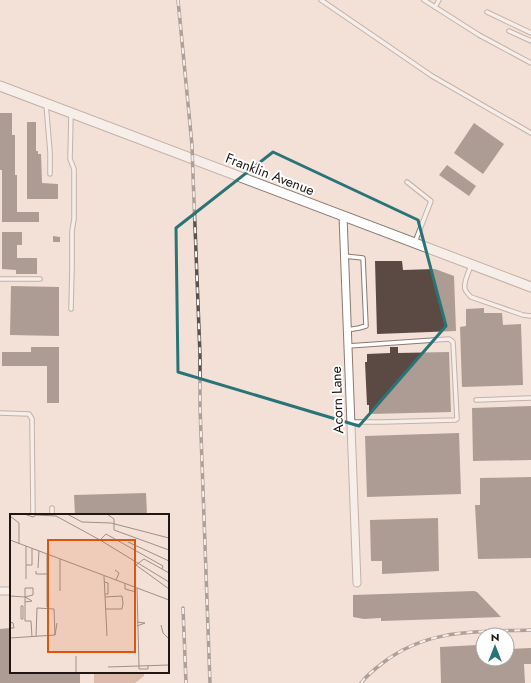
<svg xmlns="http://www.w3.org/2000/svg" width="531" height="683" font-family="Jost,sans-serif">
<rect width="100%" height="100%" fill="#f3e0d7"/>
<!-- water -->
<path fill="#bf8c73" d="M94,672H144V676L135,683H94Z"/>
<!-- building -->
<g fill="#5a4a43">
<path d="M0,113H12V135H15V175H17V212H39V222H2V170H0Z"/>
<path d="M27,122H36V151H38V154H41L42,183L58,184V199H27Z"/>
<path d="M474,123L504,144L483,174L454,153Z"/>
<path d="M447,165L476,186L469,196L439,175Z"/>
<path d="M2,232H22V245H17V258H37V274H16V270L2,269Z"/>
<path d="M53,236L60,237V242H53Z"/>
<path d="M375,261H402L403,270L435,269L454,276L456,331L377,334Z"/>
<path d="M11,286L59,287V336L10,335Z"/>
<path d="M484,308V313H502L503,325L521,324L523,385L462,387L460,327L466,326V309Z"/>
<path d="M31,347H59V403H47V366H2V352H31Z"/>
<path d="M390,347H398V353L449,352L451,412L369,414V405H367L365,362H367V354L390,353Z"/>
<path d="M531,406V460L473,461L472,408Z"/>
<path d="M459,433L461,494L367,497L365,436Z"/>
<path d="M531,477V558L478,559L475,505H480V478Z"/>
<path d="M146,493L147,515H75L74,495Z"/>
<path d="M438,518L439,571L382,574V561H371L370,520Z"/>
<path d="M474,591L477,592L501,617L381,621V618L364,619L353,617V595Z"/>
<path d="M11,628V672H80V683H0V629Z"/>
<path d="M477,645V650H483V659H507V649L531,648V664H524L525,683H441L440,647Z"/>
</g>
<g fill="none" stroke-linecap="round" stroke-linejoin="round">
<!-- lane casing -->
<g stroke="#8b7a71" stroke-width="5.5">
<g id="lane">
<path d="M321,0L432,76L531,133"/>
<path d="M424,0L479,35L531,63"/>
<path d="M435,7L439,0"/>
<path d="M487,12L531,33"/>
<path d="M509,31L531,41"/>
<path d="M46,104L50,152V174"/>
<path d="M71,114L70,159L74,169V219L72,231V268L71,309"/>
<path d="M407,182L431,201L415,242"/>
<path d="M344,256L363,258L366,326L359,328L347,330"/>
<path d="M471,265C469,272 463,282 465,289C466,292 469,295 471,297L523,315L531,316"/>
<path d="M0,279H40"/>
<path d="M348,346L449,339L453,342L457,419L455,420L383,422H351"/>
<path d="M476,400L531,398"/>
<path d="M0,413L29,414L32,419L33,515"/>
<path d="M52,508V515"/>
</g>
</g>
<!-- street casing -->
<g stroke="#8b7a71" stroke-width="9">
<g id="street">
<path d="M343,216L357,583"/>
<path d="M0,591H11"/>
</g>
</g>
<!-- secondary casing -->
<g stroke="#8b7a71" stroke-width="11">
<path id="secondary" d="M0,86L531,287"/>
</g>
<!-- lane -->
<use href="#lane" stroke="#fff" stroke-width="3.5"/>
<!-- street -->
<use href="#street" stroke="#fff" stroke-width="7"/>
<!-- secondary -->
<use href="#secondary" stroke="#fff" stroke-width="9"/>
<!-- rail casing -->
<g stroke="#5c524d" stroke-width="3.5">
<g id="rail">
<path d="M178,0L192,145L193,175L200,355V407L210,683"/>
<path d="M183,608L186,683"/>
<path d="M361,683C367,675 376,668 384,662C429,628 478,632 531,630"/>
</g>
</g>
<!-- rail -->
<use href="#rail" stroke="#fff" stroke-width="2" stroke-dasharray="6" stroke-linecap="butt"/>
</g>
<!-- marked area -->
<path d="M0 0H531V683H0ZM273,152L418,220L446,326L359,426L178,372L176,228Z" fill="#f3e0d7" fill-opacity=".55" fill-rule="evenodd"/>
<path fill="none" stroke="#297476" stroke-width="3" stroke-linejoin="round" d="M273,152L418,220L446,326L359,426L178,372L176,228Z"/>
<g text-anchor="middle" stroke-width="4" stroke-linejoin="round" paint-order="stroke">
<!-- street labels -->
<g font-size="14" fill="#1e1714" stroke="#fff">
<text transform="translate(270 174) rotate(21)" y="5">Franklin Avenue</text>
<text transform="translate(337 400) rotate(-92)" y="5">Acorn Lane</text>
</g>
</g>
<!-- overview -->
<g transform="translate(10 514)">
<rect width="159" height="159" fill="#f3e0d7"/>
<path fill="none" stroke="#9e9089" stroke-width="1" d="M14,0L23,3L26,1M57,0L72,8L101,9L159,24M97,0L104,5V16L159,36M26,1L46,2L90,26L96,20L153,52L152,55L159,59M0,2L9,9V30M0,26L159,86M90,26L159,68M118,28L159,47M16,32V65M50,45V77M16,51H22V34M28,54L29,37M152,55L134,45L126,51L159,75M105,56L109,59L106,66M26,57V60H37M94,62L97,122M94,68L98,69V80H95M115,69V75L126,78M15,74H23V81L15,83ZM127,74L129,152M0,82L15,83V107H21L22,123M95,83L112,82L113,89L112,95H96M15,88L22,87L15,83M11,92H13V105M11,92V105H13M37,93V40M0,108L3,109L4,114H0M127,108L135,109L127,112M151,111L153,119L159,125M45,121L47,109M26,123L27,94L44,95L45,121M0,124L45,121M66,142V159M129,152V155H138V152M98,153L159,151"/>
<path fill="#de560c" fill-opacity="0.15" stroke="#de560c" stroke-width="2" d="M38,26H125V138H38Z"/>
<rect width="159" height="159" fill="none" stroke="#1e1714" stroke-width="2"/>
</g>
<!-- north arrow -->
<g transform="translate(495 647)"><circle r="19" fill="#ffffff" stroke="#a5a2a1"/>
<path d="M0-3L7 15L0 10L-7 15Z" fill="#297476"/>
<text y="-6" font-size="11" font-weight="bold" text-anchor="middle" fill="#1e1714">N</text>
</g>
</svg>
